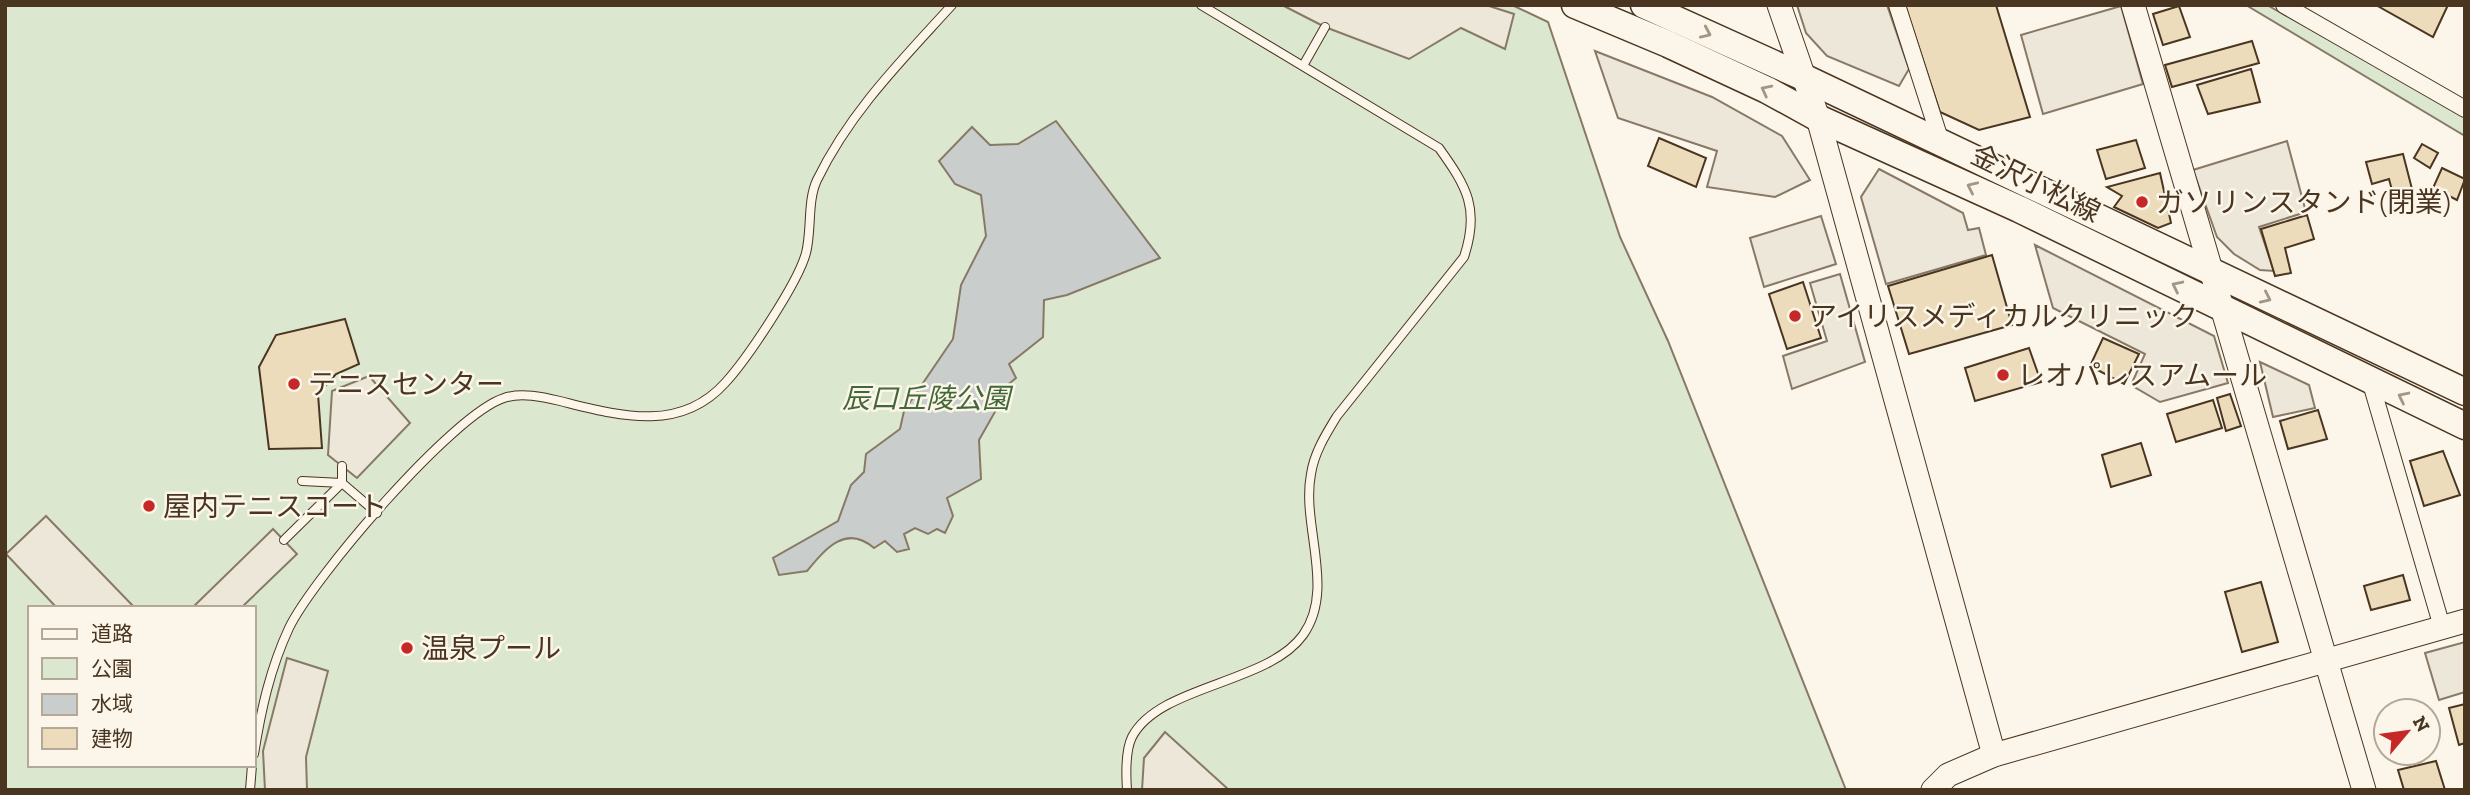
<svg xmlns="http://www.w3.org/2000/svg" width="2470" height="795" font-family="'Zilla Slab','Noto Sans JP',serif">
<rect width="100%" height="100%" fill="#fbf6e9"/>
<!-- green -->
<g fill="#dce7d0" stroke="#887966" stroke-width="2" fill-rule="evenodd">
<path d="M5,5H1512L1548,22L1620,237L1668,341L1846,790H5ZM30,608H254V765H30Z"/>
<path d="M2246,5H2267L2465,116V136Z"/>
</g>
<!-- parking -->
<g fill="#ede7d9" stroke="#887966" stroke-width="2">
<path d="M1282,5H1486L1514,14L1505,49L1461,28L1409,59L1325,27Z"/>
<path d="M1797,5H1887L1909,69L1899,86L1827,56L1806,33Z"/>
<path d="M2121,6L2143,84L2043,114L2021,35Z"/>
<path d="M1595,51L1712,97L1782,136L1810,180L1775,197L1707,187L1717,151L1618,118Z"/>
<path d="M2287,141L2306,212L2259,227L2274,271L2260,270L2234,254L2217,237L2193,170Z"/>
<path d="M1879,169L1963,213L1968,230L1979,228L1986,255L1886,284L1861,197Z"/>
<path d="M1821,216L1836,264L1764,287L1750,238Z"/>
<path d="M2035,245L2214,336L2228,383L2160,402L2131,385L2145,354L2053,308Z"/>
<path d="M1840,274L1865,362L1792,389L1783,356L1827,341L1810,283Z"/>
<path d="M2260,362L2309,385L2315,408L2273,417Z"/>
<path d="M369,376L410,423L357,478L328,455L332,391Z"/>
<path d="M46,516L135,608H57L6,554Z"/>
<path d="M273,529L297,554L241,608H192Z"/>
<path d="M2465,642V692L2439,700L2425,653Z"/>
<path d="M287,658L328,671L306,757L307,790H265L263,751Z"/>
<path d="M1165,732L1229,790H1142L1144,758Z"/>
</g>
<!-- water -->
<path fill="#c9cecd" stroke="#887966" stroke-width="2" d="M1056,121L1160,258L1067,295L1044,300L1043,337L1009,364L1016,378L998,393L996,410L979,440L981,479L947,498L953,516L945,533L937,529L928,534L915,528L904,534L909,549L897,552L885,541L874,548C846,524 826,548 807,571L779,575L773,558L838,521L851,485L864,472L866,454L900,429L904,411L953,339L961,285L986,236L981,195L955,184L939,161L972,127L990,145L1018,144Z"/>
<!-- building -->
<g fill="#ecdcbc" stroke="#4a3520" stroke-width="2">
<path d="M1905,5H1996L2030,117L1979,130L1940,112Z"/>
<path d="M2376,5H2448L2433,37Z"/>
<path d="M2179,6L2190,37L2163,45L2153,14Z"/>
<path d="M2252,41L2259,63L2172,87L2165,65Z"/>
<path d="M2251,69L2260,102L2208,114L2197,85Z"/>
<path d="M1659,138L1706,158L1696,187L1648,166Z"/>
<path d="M2136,140L2145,168L2106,179L2097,150Z"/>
<path d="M2422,144L2438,153L2430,168L2414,158Z"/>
<path d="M2403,154L2412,189L2393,194L2389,179L2372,184L2366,162Z"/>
<path d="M2442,168L2465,179L2457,200L2433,188Z"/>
<path d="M2160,173L2171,223L2158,228L2114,207L2122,196L2107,187Z"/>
<path d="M2307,215L2314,239L2285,248L2291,273L2275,276L2261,229Z"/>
<path d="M1992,255L2012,325L1909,354L1888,286Z"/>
<path d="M1803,282L1821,338L1787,349L1769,294Z"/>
<path d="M345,319L359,364L336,374L318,394L322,448L269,449L259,367L276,335Z"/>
<path d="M2103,338L2139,354L2124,384L2090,366Z"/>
<path d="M2029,348L2041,382L1975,401L1965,368Z"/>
<path d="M2230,394L2241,426L2226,431L2217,398Z"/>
<path d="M2213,400L2222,428L2176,442L2167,414Z"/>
<path d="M2318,410L2327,439L2288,449L2280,421Z"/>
<path d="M2141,443L2151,475L2111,487L2102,455Z"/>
<path d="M2443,451L2460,495L2424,506L2410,461Z"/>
<path d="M2403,575L2410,600L2371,610L2364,586Z"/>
<path d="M2261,582L2278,642L2242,652L2225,592Z"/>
<path d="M2465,704V743L2459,745L2449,708Z"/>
<path d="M2436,761L2445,790H2404L2398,770Z"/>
</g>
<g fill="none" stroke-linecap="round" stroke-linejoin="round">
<!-- lane casing -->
<g stroke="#4a3520" stroke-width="10">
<g id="lane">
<path d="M1304,64L1325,27"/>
<path d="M302,481L342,483V466"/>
<path d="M284,540L342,483L377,513"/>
<path d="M254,754C261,710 270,669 289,628C313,578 453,414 504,398C521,392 543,397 560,401C617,415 679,434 725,383C747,359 798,283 806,253C812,230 807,201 817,180C850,112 901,61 952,5"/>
<path d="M250,790L252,765"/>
<path d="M1127,790C1126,775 1125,751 1132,737C1159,685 1268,684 1303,635C1336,589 1301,525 1311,474C1314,453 1326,434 1337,416L1464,257C1480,209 1467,187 1439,148L1201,5"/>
</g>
</g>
<!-- street casing -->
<g stroke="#4a3520" stroke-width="18">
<g id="street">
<path d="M1897,5L1941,142"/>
<path d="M2284,5L2465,109"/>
<path d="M2370,380L2442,627"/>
</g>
</g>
<!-- secondary casing -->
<g stroke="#4a3520" stroke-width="25">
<g id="secondary">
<path d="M1779,5L1818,118L1994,755"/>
<path d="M2133,5L2364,790"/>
<path d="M1933,790L1948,775L1994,755L2465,621"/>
</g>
</g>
<!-- primary casing -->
<g stroke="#4a3520" stroke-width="29">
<g id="primary">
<path d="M1575,5L1668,44L1767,90L1818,118L2019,209L2465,426"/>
<path d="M1644,5L1803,77L2465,392"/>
</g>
</g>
<!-- lane -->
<use href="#lane" stroke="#fbf6e9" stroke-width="8"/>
<!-- street -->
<use href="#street" stroke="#fbf6e9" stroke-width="16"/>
<!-- secondary -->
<use href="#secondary" stroke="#fbf6e9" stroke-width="23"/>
<!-- primary -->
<use href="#primary" stroke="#fbf6e9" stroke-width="26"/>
</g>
<!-- one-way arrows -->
<defs><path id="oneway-chevron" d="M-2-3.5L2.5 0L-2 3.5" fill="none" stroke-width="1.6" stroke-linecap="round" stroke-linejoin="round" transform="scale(1.75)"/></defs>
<g stroke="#a29684">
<use href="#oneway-chevron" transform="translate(1706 33) rotate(24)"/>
<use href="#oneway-chevron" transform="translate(1766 90) rotate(-153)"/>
<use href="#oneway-chevron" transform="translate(1972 187) rotate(-155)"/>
<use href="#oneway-chevron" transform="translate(2177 286) rotate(-154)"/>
<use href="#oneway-chevron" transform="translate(2266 298) rotate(25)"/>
<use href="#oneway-chevron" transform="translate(2403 397) rotate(-154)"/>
</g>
<!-- markers -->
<g fill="#c62828" stroke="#fbf6e9" stroke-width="2.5">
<circle cx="2142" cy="202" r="7"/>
<circle cx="1795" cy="316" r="7"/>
<circle cx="2003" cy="375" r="7"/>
<circle cx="294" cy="384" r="7"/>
<circle cx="149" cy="506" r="7"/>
<circle cx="407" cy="648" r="7"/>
</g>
<g text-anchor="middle" stroke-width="5" stroke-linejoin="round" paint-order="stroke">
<!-- street labels -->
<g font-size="28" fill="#4a3520" stroke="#fbf6e9">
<text transform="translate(2036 183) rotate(26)" y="10">金沢小松線</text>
</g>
<!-- poi labels -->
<g font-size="28" fill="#4a3520" stroke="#fbf6e9" text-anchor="start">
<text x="2156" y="212">ガソリンスタンド(閉業)</text>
<text x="1809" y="326">アイリスメディカルクリニック</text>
<text x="2017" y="385">レオパレスアムール</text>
<text x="308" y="394">テニスセンター</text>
<text x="163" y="516">屋内テニスコート</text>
<text x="421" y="658">温泉プール</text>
</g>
<!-- park labels -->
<g font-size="28" font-style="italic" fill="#436837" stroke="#fbf6e9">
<text x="926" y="408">辰口丘陵公園</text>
</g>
</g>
<!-- border -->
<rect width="2470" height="795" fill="none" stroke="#4a3520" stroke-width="14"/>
<!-- legend -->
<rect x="28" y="606" width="228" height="161" fill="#fbf6e9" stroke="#b4a999" stroke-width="2"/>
<rect x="42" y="629" width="35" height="10" fill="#fbf6e9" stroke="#b4a999" stroke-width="2"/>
<text x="91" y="641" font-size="21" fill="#4a3520">道路</text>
<rect x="42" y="658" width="35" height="21" fill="#dce7d0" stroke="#b4a999" stroke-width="2"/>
<text x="91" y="676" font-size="21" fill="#4a3520">公園</text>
<rect x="42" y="694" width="35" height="21" fill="#c9cecd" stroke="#b4a999" stroke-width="2"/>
<text x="91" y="711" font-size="21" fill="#4a3520">水域</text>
<rect x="42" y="728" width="35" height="21" fill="#ecdcbc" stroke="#b4a999" stroke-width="2"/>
<text x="91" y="746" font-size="21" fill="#4a3520">建物</text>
<!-- north arrow -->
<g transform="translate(2407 732) rotate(61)"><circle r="33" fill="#fbf6e9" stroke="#b4a999" stroke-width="2"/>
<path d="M0-5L12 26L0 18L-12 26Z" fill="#c62828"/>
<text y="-10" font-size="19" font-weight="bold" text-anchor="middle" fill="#4a3520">N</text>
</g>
</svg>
